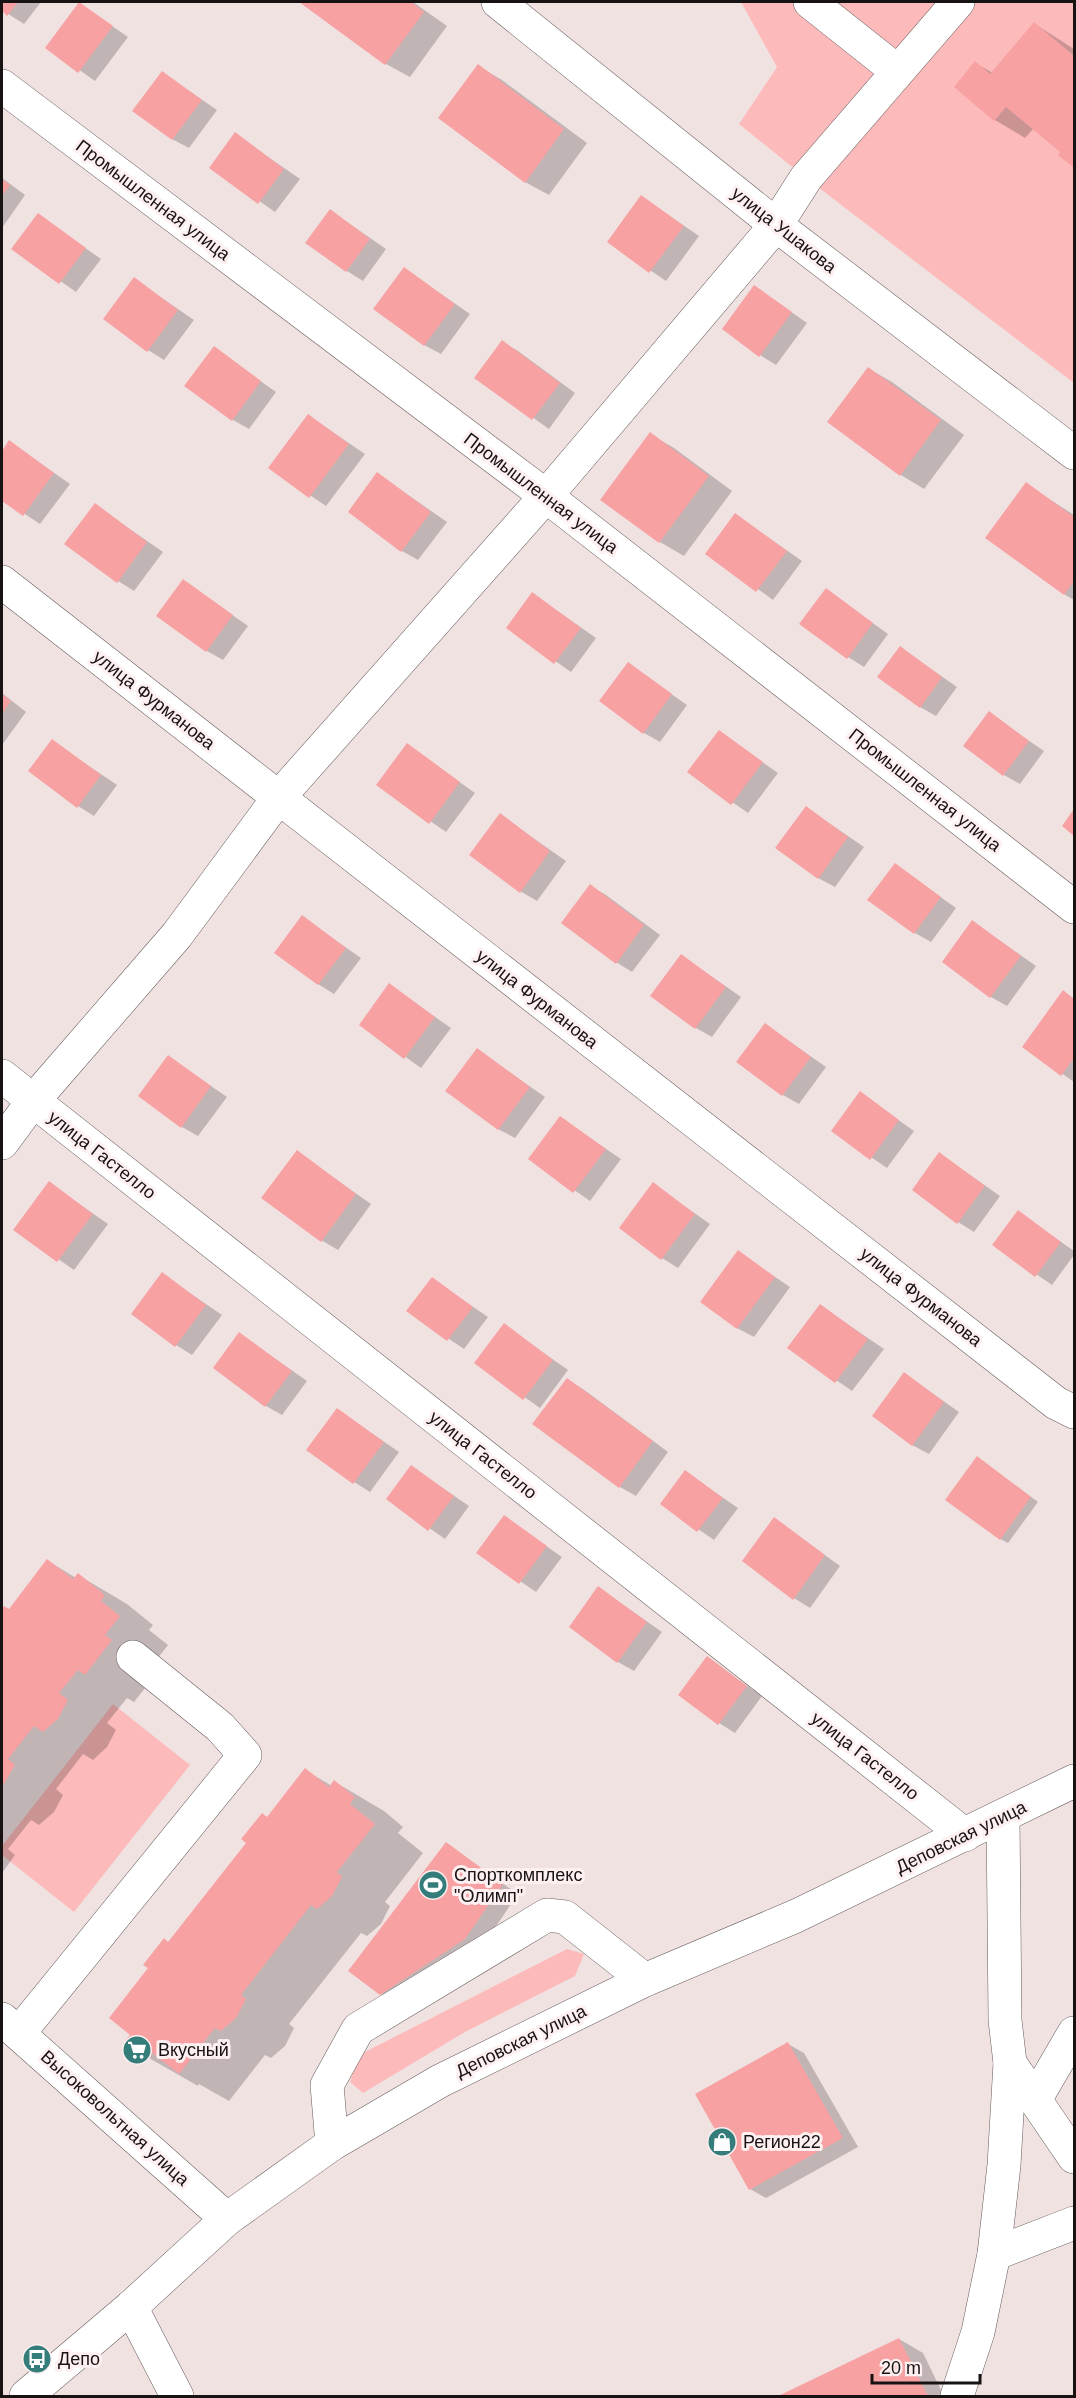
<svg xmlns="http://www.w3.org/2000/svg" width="1076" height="2398" font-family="Arial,sans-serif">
<rect width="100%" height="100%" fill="#f1e2e2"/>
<!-- green -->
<g fill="#fdbabb">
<path d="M741,2H1074V383L806,178L739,124L777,67Z"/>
<path d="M113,1704L190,1765L74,1912L2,1855V1846Z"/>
<path d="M567,1949L584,1954L575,1976L465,2032L363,2093L350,2082L359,2055Z"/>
</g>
<!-- shadow -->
<g fill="#0003">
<path d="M2,2H41L24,24L2,10Z"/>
<path d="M302,2H413L447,26L410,77L386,64Z"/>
<path d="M80,4L128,37L95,81L47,47Z"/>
<path d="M1035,24L1074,49V167L1060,154L1063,152L1034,128L1025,138L995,120L956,87L975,63L993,73Z"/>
<path d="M478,66L502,80L587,143L549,195L525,182Z"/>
<path d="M163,73L217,110L189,148L172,139Z"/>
<path d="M235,134L300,179L275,212L211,167Z"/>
<path d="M2,178L25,195L2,228Z"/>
<path d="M642,197L699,236L666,281L609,242Z"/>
<path d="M331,211L386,249L363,281L347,271Z"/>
<path d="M38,215L101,259L76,292L13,248Z"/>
<path d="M405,269L470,314L441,354L424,345Z"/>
<path d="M134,279L194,320L164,360L148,350Z"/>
<path d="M755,287L807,323L776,365L760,355Z"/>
<path d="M502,342L518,351L575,393L549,429L476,377Z"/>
<path d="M214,348L276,392L249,429L233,420Z"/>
<path d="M869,369L892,382L964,435L924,489L901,475Z"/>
<path d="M309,416L365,454L326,506L270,468Z"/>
<path d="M650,434L674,448L732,491L684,556L660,542L602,499Z"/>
<path d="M10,442L70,484L40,524L2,499V453Z"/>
<path d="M378,474L447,522L418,560L402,551Z"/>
<path d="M1026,484L1074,515V600L1064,594Z"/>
<path d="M95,505L163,552L134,591L118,581Z"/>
<path d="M736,515L802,561L773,600L708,553Z"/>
<path d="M184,581L248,626L223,660L207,651Z"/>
<path d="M826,590L888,634L864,667L848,657Z"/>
<path d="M533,594L596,638L571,672L508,628Z"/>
<path d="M901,648L957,687L936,716L920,707Z"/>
<path d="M628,664L687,705L660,742L644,733Z"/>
<path d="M2,693L26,712L2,745Z"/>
<path d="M989,713L1044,751L1020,784L1004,775Z"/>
<path d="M719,732L778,773L748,813L689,772Z"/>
<path d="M52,741L117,785L94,816L78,806Z"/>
<path d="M407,745L475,793L446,832L378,785Z"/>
<path d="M807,808L864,847L835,887L818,878Z"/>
<path d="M500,815L566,861L537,901L520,891Z"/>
<path d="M895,865L956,908L931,942L915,933Z"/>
<path d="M590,886L606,895L660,935L632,972L616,962Z"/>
<path d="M302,917L361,958L334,994L318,984Z"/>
<path d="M973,922L1036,966L1007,1006L991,997Z"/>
<path d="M682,956L741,997L712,1037L696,1028Z"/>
<path d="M389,985L451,1028L421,1068L361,1025Z"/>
<path d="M1064,992L1074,999V1082L1024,1047Z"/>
<path d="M766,1025L826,1067L799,1104L783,1095Z"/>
<path d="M478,1050L545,1097L515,1138L498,1129Z"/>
<path d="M169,1057L227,1097L198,1136L182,1127Z"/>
<path d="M860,1093L914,1131L887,1168L833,1131Z"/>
<path d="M560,1118L621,1159L590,1201L530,1159Z"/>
<path d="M297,1152L371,1204L338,1250L321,1240Z"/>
<path d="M940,1154L1000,1196L974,1232L958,1222Z"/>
<path d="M49,1183L108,1224L74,1270L15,1229Z"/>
<path d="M653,1184L710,1224L678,1268L662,1258Z"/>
<path d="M1018,1212L1074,1251V1255L1052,1285L994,1245Z"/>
<path d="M738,1252L790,1287L754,1337L737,1328Z"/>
<path d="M162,1274L222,1315L192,1355L176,1345Z"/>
<path d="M432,1279L488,1317L464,1349L408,1311Z"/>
<path d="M821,1306L884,1349L852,1391L790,1348Z"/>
<path d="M504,1325L568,1370L540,1408L476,1363Z"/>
<path d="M240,1334L307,1381L282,1415L266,1406Z"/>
<path d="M905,1374L959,1412L929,1454L912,1445Z"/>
<path d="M567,1380L583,1389L668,1452L636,1496L620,1487Z"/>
<path d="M338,1410L399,1452L370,1492L354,1482Z"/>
<path d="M985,1463L1038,1502L1008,1543L1000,1539Z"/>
<path d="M412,1467L469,1506L445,1539L388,1499Z"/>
<path d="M685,1472L738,1508L714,1540L662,1504Z"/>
<path d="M504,1517L562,1557L536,1592L479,1553Z"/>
<path d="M775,1519L840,1566L810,1608L794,1598Z"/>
<path d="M48,1561L76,1578L78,1575L127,1604L153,1625L149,1630L168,1645L153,1664L160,1669L134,1702L127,1698L107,1723L116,1730L107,1747L93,1760L83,1754L56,1789L63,1795L54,1812L39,1825L31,1820L8,1849L15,1855L2,1873V1611L4,1608L9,1611Z"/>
<path d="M599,1588L662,1632L634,1671L618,1662Z"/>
<path d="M707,1658L762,1696L735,1733L719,1723Z"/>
<path d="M305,1770L332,1786L335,1782L384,1811L403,1827L398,1833L423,1853L385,1902L390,1906L381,1924L367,1936L361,1933L289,2024L294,2028L285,2046L271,2058L265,2055L229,2101L199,2084L198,2086L149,2058L132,2034L170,1943Z"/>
<path d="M446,1844L518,1894L481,1948L398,2003L381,1994Z"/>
<path d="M788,2044L804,2053L858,2147L766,2198L750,2189Z"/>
<path d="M899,2339L923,2353L944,2396H782Z"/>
</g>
<!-- building -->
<g fill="#f7a1a3">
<path d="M2,2H18L7,16L2,11Z"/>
<path d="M79,2L113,26L78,73L45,48Z"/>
<path d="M299,2H411L424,12L385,65Z"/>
<path d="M1034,22L1074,56V168L1058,155L1060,152L1006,107L994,121L954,87L975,61L990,74Z"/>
<path d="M478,64L564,129L525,183L438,118Z"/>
<path d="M162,71L202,100L172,140L132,111Z"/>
<path d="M235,132L284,169L258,204L209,168Z"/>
<path d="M2,179L10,185L2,196Z"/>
<path d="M641,195L684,226L649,273L607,242Z"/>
<path d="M330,209L370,239L346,272L305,243Z"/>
<path d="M38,213L86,248L59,284L11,249Z"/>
<path d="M404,267L455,304L424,346L373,309Z"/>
<path d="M134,277L178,310L147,352L103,319Z"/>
<path d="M754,285L792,312L759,357L722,329Z"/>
<path d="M502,340L560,383L532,420L474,378Z"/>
<path d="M214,346L261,381L232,421L184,386Z"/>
<path d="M868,367L941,420L900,476L827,422Z"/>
<path d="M308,414L349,444L309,498L268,468Z"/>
<path d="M650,432L709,476L659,543L600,500Z"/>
<path d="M9,440L54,473L23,516L2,501V451Z"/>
<path d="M377,472L431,512L401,552L348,512Z"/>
<path d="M1026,482L1074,517V581L1064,595L985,538Z"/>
<path d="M95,503L147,542L117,583L64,544Z"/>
<path d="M735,513L787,551L756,592L705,554Z"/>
<path d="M183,579L233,615L206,652L156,616Z"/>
<path d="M826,588L873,623L847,659L799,624Z"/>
<path d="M532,592L581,628L554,664L506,628Z"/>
<path d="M900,646L942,677L920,708L877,677Z"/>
<path d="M628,662L672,694L643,734L599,701Z"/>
<path d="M2,694L11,701L2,714Z"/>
<path d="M989,711L1029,741L1003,776L963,746Z"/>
<path d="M719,730L763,762L731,805L687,772Z"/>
<path d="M52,739L101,775L77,808L28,771Z"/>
<path d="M407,743L460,782L429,824L376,785Z"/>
<path d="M806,806L848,837L818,879L775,848Z"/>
<path d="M1074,809V836L1062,826Z"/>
<path d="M500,813L550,851L520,893L469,855Z"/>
<path d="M895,863L941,897L914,934L867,900Z"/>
<path d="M590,884L644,925L616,964L561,923Z"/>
<path d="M302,915L346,948L318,985L274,953Z"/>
<path d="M972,920L1021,956L990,998L942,962Z"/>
<path d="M681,954L726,987L695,1029L650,996Z"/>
<path d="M389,983L435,1017L404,1059L359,1025Z"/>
<path d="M1063,990L1074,999V1058L1061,1076L1022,1047Z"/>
<path d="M765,1023L811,1057L782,1096L736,1062Z"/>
<path d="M477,1048L530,1087L498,1130L445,1091Z"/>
<path d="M168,1055L211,1086L181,1128L138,1096Z"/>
<path d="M860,1091L899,1120L870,1160L831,1131Z"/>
<path d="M560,1116L606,1149L573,1193L528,1159Z"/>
<path d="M297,1150L356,1194L321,1242L261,1198Z"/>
<path d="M939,1152L985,1186L957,1224L912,1190Z"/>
<path d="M49,1181L93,1214L57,1262L13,1230Z"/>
<path d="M653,1182L695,1214L661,1260L619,1228Z"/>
<path d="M1018,1210L1061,1242L1035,1277L992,1245Z"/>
<path d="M738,1250L775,1277L737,1329L700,1302Z"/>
<path d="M162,1272L206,1305L175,1347L131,1314Z"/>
<path d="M432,1277L473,1307L447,1341L406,1311Z"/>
<path d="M820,1304L868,1339L835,1383L787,1348Z"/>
<path d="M504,1323L553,1360L523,1400L474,1363Z"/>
<path d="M239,1332L292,1371L265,1407L213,1368Z"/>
<path d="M904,1372L944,1402L912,1446L872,1416Z"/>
<path d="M567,1378L653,1441L619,1488L532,1424Z"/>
<path d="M337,1408L384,1442L353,1484L306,1450Z"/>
<path d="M977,1456L1031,1497L1000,1540L945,1500Z"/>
<path d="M411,1465L454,1496L428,1531L386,1499Z"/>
<path d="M685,1470L723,1498L697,1532L660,1504Z"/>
<path d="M504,1515L547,1546L519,1584L476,1553Z"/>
<path d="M774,1517L825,1555L793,1600L742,1561Z"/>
<path d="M47,1559L73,1579L78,1573L105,1595L101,1601L120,1616L105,1635L112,1640L85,1675L78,1670L59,1693L68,1700L58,1719L43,1732L34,1726L8,1759L15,1765L2,1787V1609L4,1606L9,1609Z"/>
<path d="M598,1586L647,1622L617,1663L569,1627Z"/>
<path d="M707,1656L747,1686L718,1725L678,1695Z"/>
<path d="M305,1768L329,1787L334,1780L355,1797L350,1804L375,1824L337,1872L342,1877L332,1896L317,1909L311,1905L241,1995L246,1999L236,2018L221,2031L215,2028L179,2074L152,2053L148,2059L125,2041L130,2035L109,2018L148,1968L143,1965L164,1938L168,1942L246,1843L241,1839L262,1813L267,1817Z"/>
<path d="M446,1842L503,1884L465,1939L380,1995L348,1971Z"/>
<path d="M788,2042L843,2138L749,2190L695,2094Z"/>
<path d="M899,2338L928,2396H778Z"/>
</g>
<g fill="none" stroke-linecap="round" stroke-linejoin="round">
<!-- minor casing -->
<g stroke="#665a5a" stroke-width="34">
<g id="minor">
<path d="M498,2L776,225L1074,453"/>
<path d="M810,2L897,71"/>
<path d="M2,86L546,496L1074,907"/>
<path d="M2,582L1056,1403L1074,1412"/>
<path d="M2,1076L965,1835"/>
<path d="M2,1143L33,1101L177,935L279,797L546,496L776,225L806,178L958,2"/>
<path d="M2,2019L227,2219"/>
<path d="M19,2033L245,1755L220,1727L133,1657"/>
<path d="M1010,2063L1074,2157"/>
<path d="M1035,2100L1074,2033"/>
<path d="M332,2144L327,2085L358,2029L547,1915L565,1917L645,1980"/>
<path d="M994,2254L1074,2223"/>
<path d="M131,2307L177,2396"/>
<path d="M26,2396L131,2307L227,2219L332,2144L440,2081L645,1980L796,1916L1074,1781"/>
<path d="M957,2396L978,2332L994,2254L1004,2165L1010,2063L1005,2020L1003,1816"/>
</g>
</g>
<!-- minor -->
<use href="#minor" stroke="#fff" stroke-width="33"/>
</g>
<!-- icons -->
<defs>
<g id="stadium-disc" transform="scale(1.5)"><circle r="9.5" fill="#347d7b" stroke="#fef0f0"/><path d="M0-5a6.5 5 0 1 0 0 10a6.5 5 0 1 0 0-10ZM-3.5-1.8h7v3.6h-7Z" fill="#fff"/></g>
<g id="supermarket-disc" transform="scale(1.5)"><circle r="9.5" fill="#347d7b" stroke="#fef0f0"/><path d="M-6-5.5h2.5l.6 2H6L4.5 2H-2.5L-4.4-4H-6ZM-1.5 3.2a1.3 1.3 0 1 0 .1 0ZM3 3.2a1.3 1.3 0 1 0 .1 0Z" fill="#fff"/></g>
<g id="shop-disc" transform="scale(1.5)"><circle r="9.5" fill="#347d7b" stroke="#fef0f0"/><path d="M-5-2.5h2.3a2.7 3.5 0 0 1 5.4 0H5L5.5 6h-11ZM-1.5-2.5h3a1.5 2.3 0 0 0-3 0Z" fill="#fff"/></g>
<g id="bus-disc" transform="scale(1.5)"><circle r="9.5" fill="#347d7b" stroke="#fef0f0"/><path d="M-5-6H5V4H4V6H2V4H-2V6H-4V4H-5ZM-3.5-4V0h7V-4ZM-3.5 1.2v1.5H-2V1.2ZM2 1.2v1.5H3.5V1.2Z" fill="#fff"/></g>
</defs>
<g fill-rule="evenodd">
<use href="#stadium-disc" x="433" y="1885"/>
<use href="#supermarket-disc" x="137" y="2050"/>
<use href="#shop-disc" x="722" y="2142"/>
<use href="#bus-disc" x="37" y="2359"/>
</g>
<g text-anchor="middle" stroke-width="6" stroke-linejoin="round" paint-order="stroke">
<!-- street labels -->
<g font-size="18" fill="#181313" stroke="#fef0f0">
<text transform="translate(153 200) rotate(37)" y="6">Промышленная улица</text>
<text transform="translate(784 230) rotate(38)" y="6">улица Ушакова</text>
<text transform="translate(541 493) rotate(37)" y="6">Промышленная улица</text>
<text transform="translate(154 700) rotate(38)" y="6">улица Фурманова</text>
<text transform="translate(925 790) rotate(38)" y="6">Промышленная улица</text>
<text transform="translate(537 999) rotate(38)" y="6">улица Фурманова</text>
<text transform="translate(102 1155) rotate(38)" y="6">улица Гастелло</text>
<text transform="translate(921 1297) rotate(38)" y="6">улица Фурманова</text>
<text transform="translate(483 1455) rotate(38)" y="6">улица Гастелло</text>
<text transform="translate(865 1756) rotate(38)" y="6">улица Гастелло</text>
<text transform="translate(961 1837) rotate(-26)" y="6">Деповская улица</text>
<text transform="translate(521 2041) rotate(-26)" y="6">Деповская улица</text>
<text transform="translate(115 2118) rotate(42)" y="6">Высоковольтная улица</text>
</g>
<!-- poi labels -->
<g font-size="18" fill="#181313" stroke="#fef0f0" text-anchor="start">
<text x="454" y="1881">Спорткомплекс<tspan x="454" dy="21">"Олимп"</tspan></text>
<text x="158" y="2056">Вкусный</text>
<text x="743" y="2148">Регион22</text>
<text x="58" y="2365">Депо</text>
</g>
</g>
<!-- border -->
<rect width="1076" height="2398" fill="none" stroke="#181313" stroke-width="6"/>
<!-- scale -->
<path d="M872 2374v9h108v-9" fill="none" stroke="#181313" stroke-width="3"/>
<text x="881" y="2374" font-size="18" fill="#181313" stroke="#fef0f0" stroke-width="4.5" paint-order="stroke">20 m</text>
</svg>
